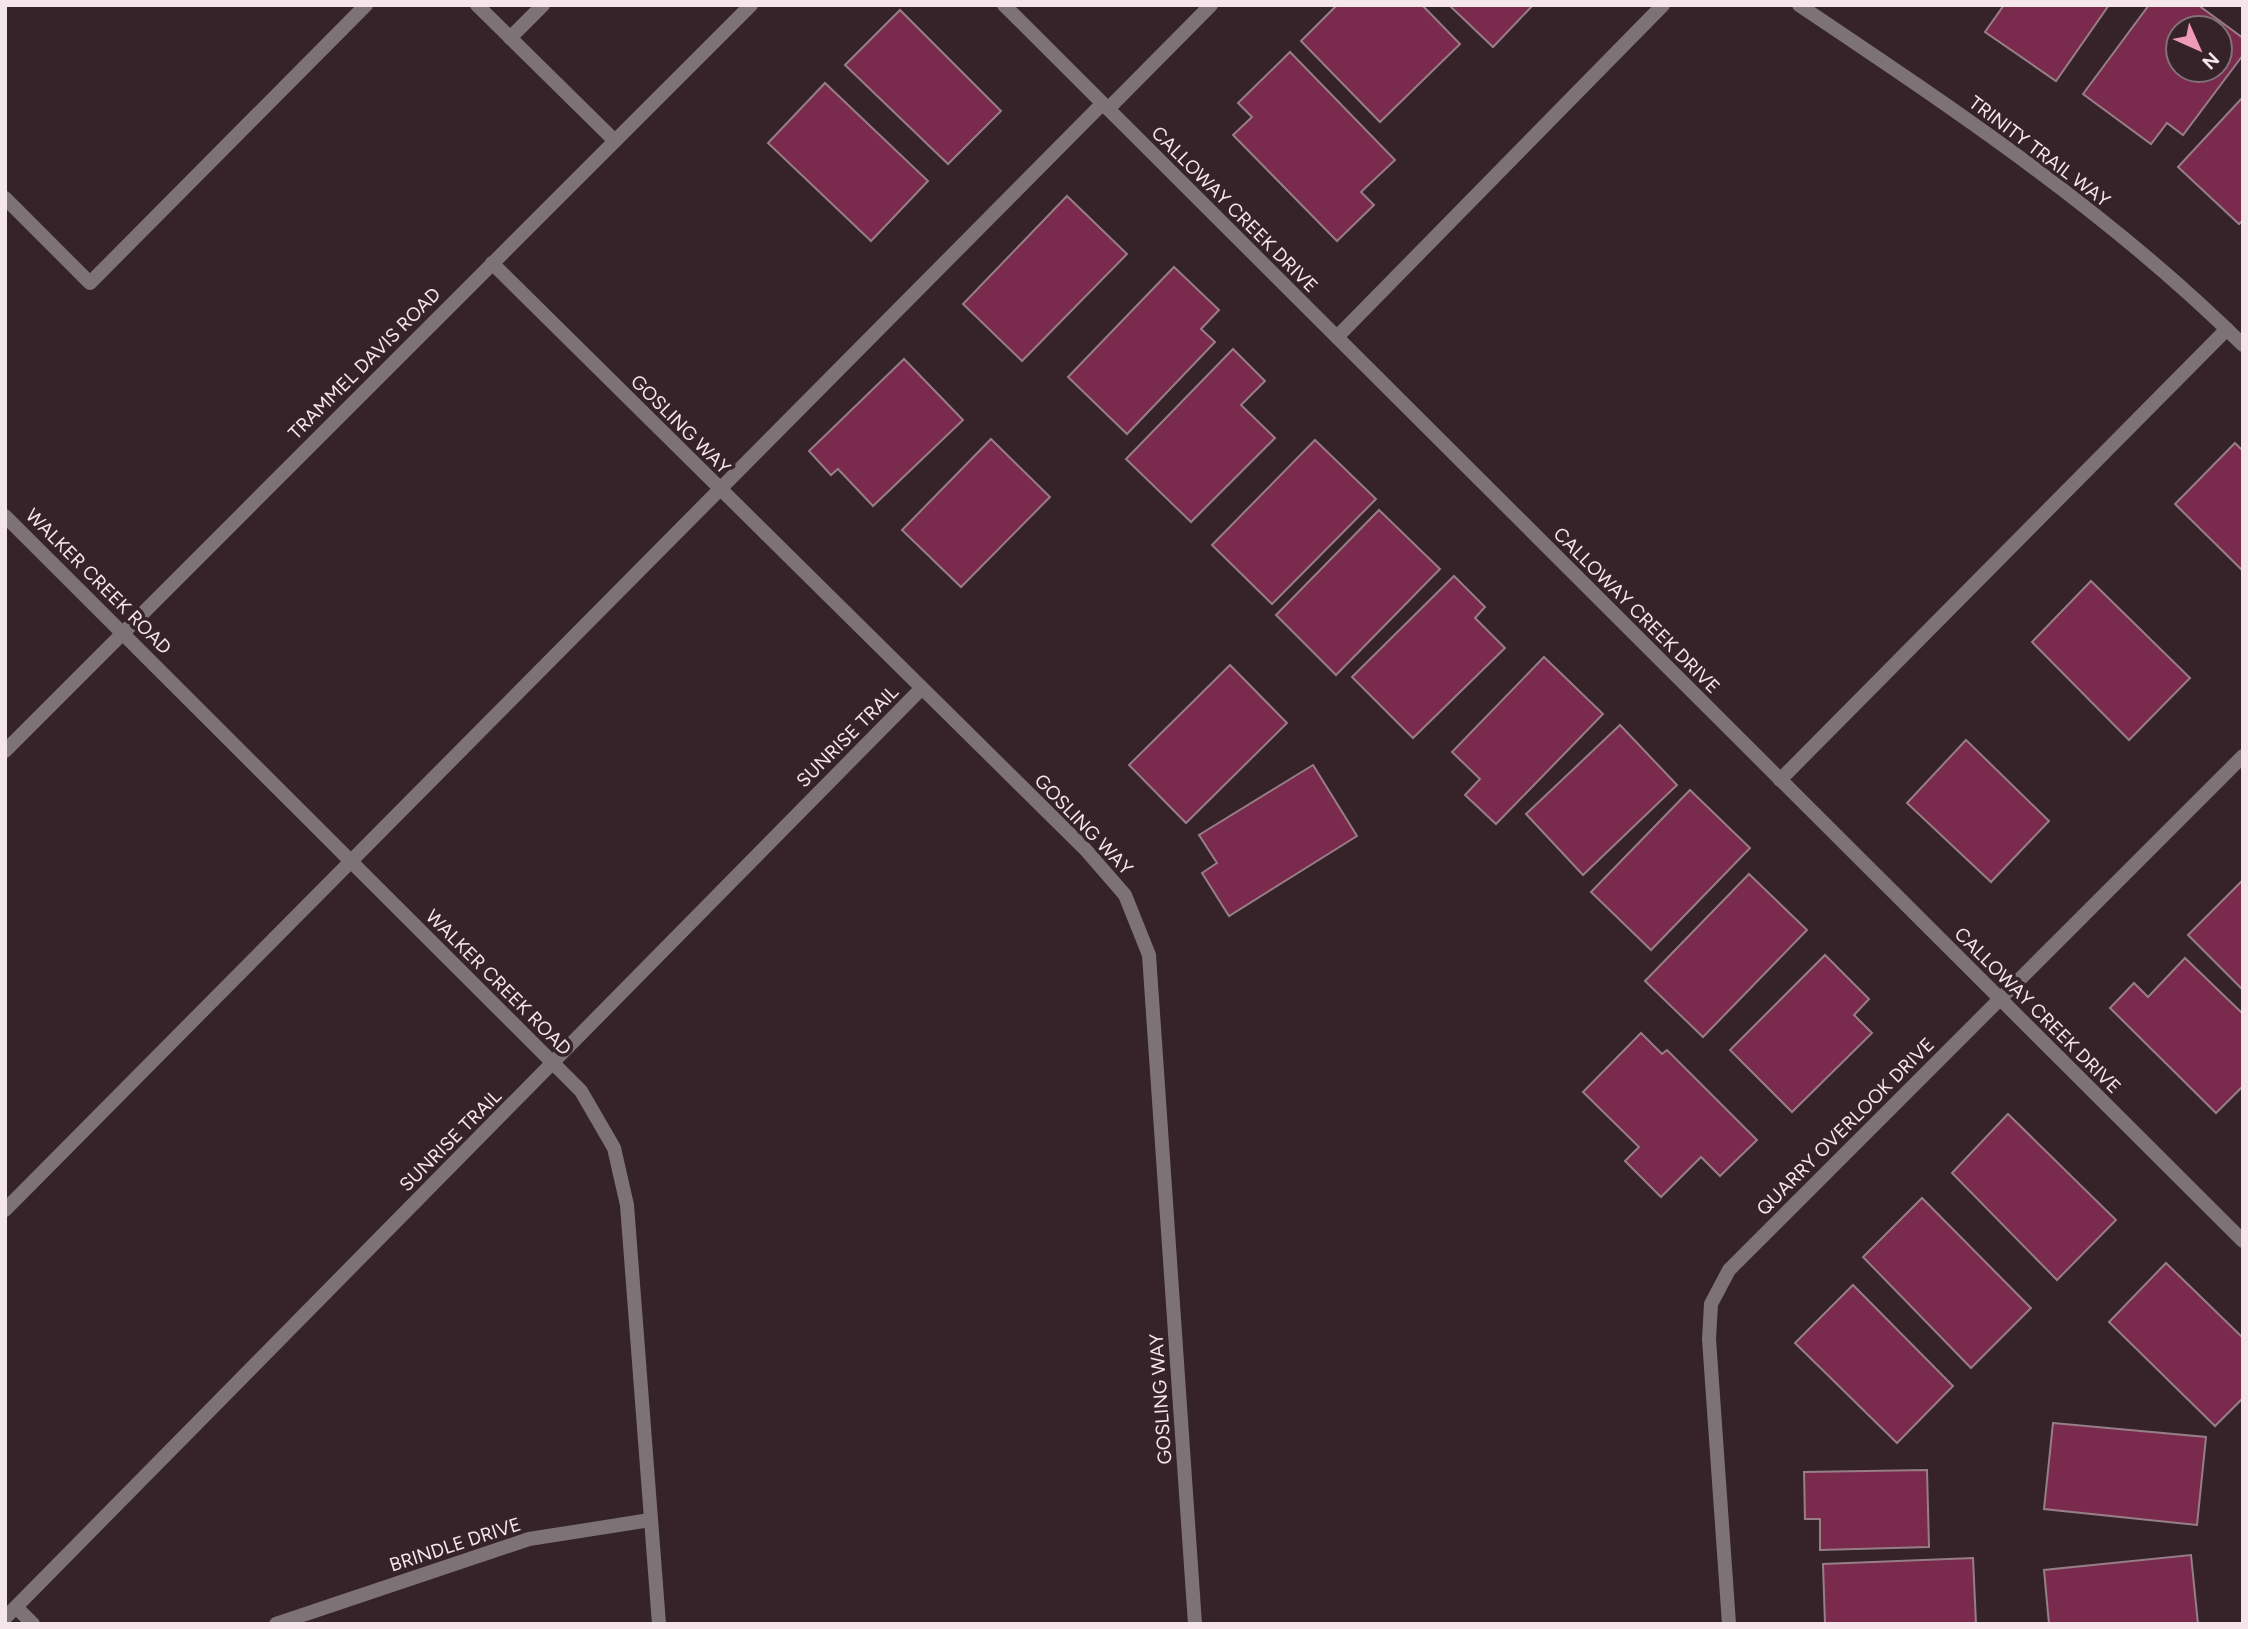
<svg xmlns="http://www.w3.org/2000/svg" width="2248" height="1629" font-family="Figtree,sans-serif">
<rect width="100%" height="100%" fill="#36232a"/>
<!-- building -->
<g fill="#7a2a4d" stroke="#977e86" stroke-width="2" fill-rule="evenodd">
<path d="M1337,5H1422L1460,44L1380,122L1301,41Z"/>
<path d="M1449,5H1533L1493,47Z"/>
<path d="M2004,5H2109L2056,81L1985,32Z"/>
<path d="M2149,5H2198L2243,38V55L2183,135L2167,123L2151,144L2083,94ZM2178,28H2220V70H2178Z"/>
<path d="M900,10L1001,111L948,164L845,65Z"/>
<path d="M1290,52L1395,160L1361,192L1374,205L1337,241L1233,135L1252,117L1238,103Z"/>
<path d="M825,83L928,181L871,241L768,143Z"/>
<path d="M2243,97V220L2239,224L2178,167Z"/>
<path d="M1067,196L1127,254L1022,361L963,304Z"/>
<path d="M1174,267L1219,310L1201,329L1215,342L1127,434L1068,377Z"/>
<path d="M1233,349L1265,381L1241,405L1275,438L1191,522L1126,459Z"/>
<path d="M904,359L963,420L873,506L838,469L831,475L809,451Z"/>
<path d="M991,439L1050,497L961,587L902,530Z"/>
<path d="M1315,440L1376,499L1272,604L1212,545Z"/>
<path d="M2235,443L2243,451V571L2175,504Z"/>
<path d="M1379,510L1440,569L1336,675L1276,615Z"/>
<path d="M1454,576L1485,607L1475,618L1505,648L1413,738L1352,677Z"/>
<path d="M2091,581L2190,678L2129,740L2032,642Z"/>
<path d="M1544,657L1603,714L1496,824L1465,795L1480,779L1452,752Z"/>
<path d="M1230,665L1287,723L1186,823L1129,765Z"/>
<path d="M1620,725L1677,785L1583,875L1526,814Z"/>
<path d="M1966,740L2049,821L1991,882L1907,803Z"/>
<path d="M1313,765L1357,836L1229,916L1202,873L1217,863L1199,835Z"/>
<path d="M1690,790L1750,848L1651,950L1591,892Z"/>
<path d="M1749,874L1807,930L1703,1037L1645,981Z"/>
<path d="M2243,880V990L2188,935Z"/>
<path d="M1825,955L1869,999L1854,1015L1872,1033L1792,1112L1730,1050Z"/>
<path d="M2185,958L2243,1014V1086L2216,1113L2110,1008L2134,983L2148,997Z"/>
<path d="M1641,1033L1662,1054L1667,1050L1757,1140L1720,1176L1701,1157L1661,1197L1625,1161L1639,1147L1583,1092Z"/>
<path d="M2008,1114L2116,1220L2057,1280L1952,1173Z"/>
<path d="M1922,1198L2031,1308L1971,1368L1863,1257Z"/>
<path d="M2166,1263L2243,1338V1398L2215,1426L2109,1322Z"/>
<path d="M1853,1285L1953,1386L1897,1443L1795,1343Z"/>
<path d="M2053,1423L2206,1437L2197,1525L2044,1509Z"/>
<path d="M1927,1470L1929,1547L1820,1550V1519H1805L1804,1472Z"/>
<path d="M2191,1555L2198,1624H2049L2044,1570Z"/>
<path d="M1973,1558L1976,1624H1825L1823,1564Z"/>
</g>
<g fill="none" stroke-linecap="round" stroke-linejoin="round">
<!-- service -->
<g stroke="#7d7376" stroke-width="14">
<path d="M477,5L615,141"/>
<path d="M510,38L543,5"/>
<path d="M5,198L90,283L366,5"/>
<path d="M1337,337L1663,5"/>
<path d="M1780,780L2227,329"/>
<path d="M5,1210L1102,104"/>
</g>
<!-- minor -->
<g stroke="#7d7376" stroke-width="14">
<path d="M1004,5L2243,1241"/>
<path d="M1799,5C1954,109 2110,213 2243,345"/>
<path d="M1108,109L1211,5"/>
<path d="M492,263L1085,849L1125,895L1149,955L1195,1624"/>
<path d="M5,516L581,1091L614,1148L627,1205L659,1624"/>
<path d="M5,751L751,5"/>
<path d="M16,1607L33,1624"/>
<path d="M5,1618L921,689"/>
<path d="M276,1624L529,1539L650,1520"/>
<path d="M1729,1624L1709,1339L1711,1304L1729,1270L2243,756"/>
</g>
</g>
<g text-anchor="middle" stroke-width="7" stroke-linejoin="round" paint-order="stroke">
<!-- street labels -->
<g font-size="19" fill="#f4e6ea" stroke="#36232a">
<text transform="translate(2040 151) rotate(37)" y="7">TRINITY TRAIL WAY</text>
<text transform="translate(1235 209) rotate(45)" y="7">CALLOWAY CREEK DRIVE</text>
<text transform="translate(364 363) rotate(-45)" y="7">TRAMMEL DAVIS ROAD</text>
<text transform="translate(681 424) rotate(45)" y="7">GOSLING WAY</text>
<text transform="translate(99 581) rotate(45)" y="7">WALKER CREEK ROAD</text>
<text transform="translate(1637 610) rotate(45)" y="7">CALLOWAY CREEK DRIVE</text>
<text transform="translate(847 736) rotate(-45)" y="7">SUNRISE TRAIL</text>
<text transform="translate(1084 824) rotate(46)" y="7">GOSLING WAY</text>
<text transform="translate(499 982) rotate(45)" y="7">WALKER CREEK ROAD</text>
<text transform="translate(2038 1010) rotate(45)" y="7">CALLOWAY CREEK DRIVE</text>
<text transform="translate(1845 1126) rotate(-45)" y="7">QUARRY OVERLOOK DRIVE</text>
<text transform="translate(450 1140) rotate(-45)" y="7">SUNRISE TRAIL</text>
<text transform="translate(1160 1399) rotate(-94)" y="7">GOSLING WAY</text>
<text transform="translate(455 1544) rotate(-18)" y="7">BRINDLE DRIVE</text>
</g>
</g>
<!-- border -->
<rect width="2248" height="1629" fill="none" stroke="#f4e6ea" stroke-width="14"/>
<!-- north arrow -->
<g transform="translate(2199 49) rotate(135)"><circle r="33" fill="#36232a" stroke="#827177" stroke-width="2"/>
<path d="M0-5L12 26L0 18L-12 26Z" fill="#ef9ab9"/>
<text y="-10" font-size="19" font-weight="bold" text-anchor="middle" fill="#f4e6ea">N</text>
</g>
</svg>
